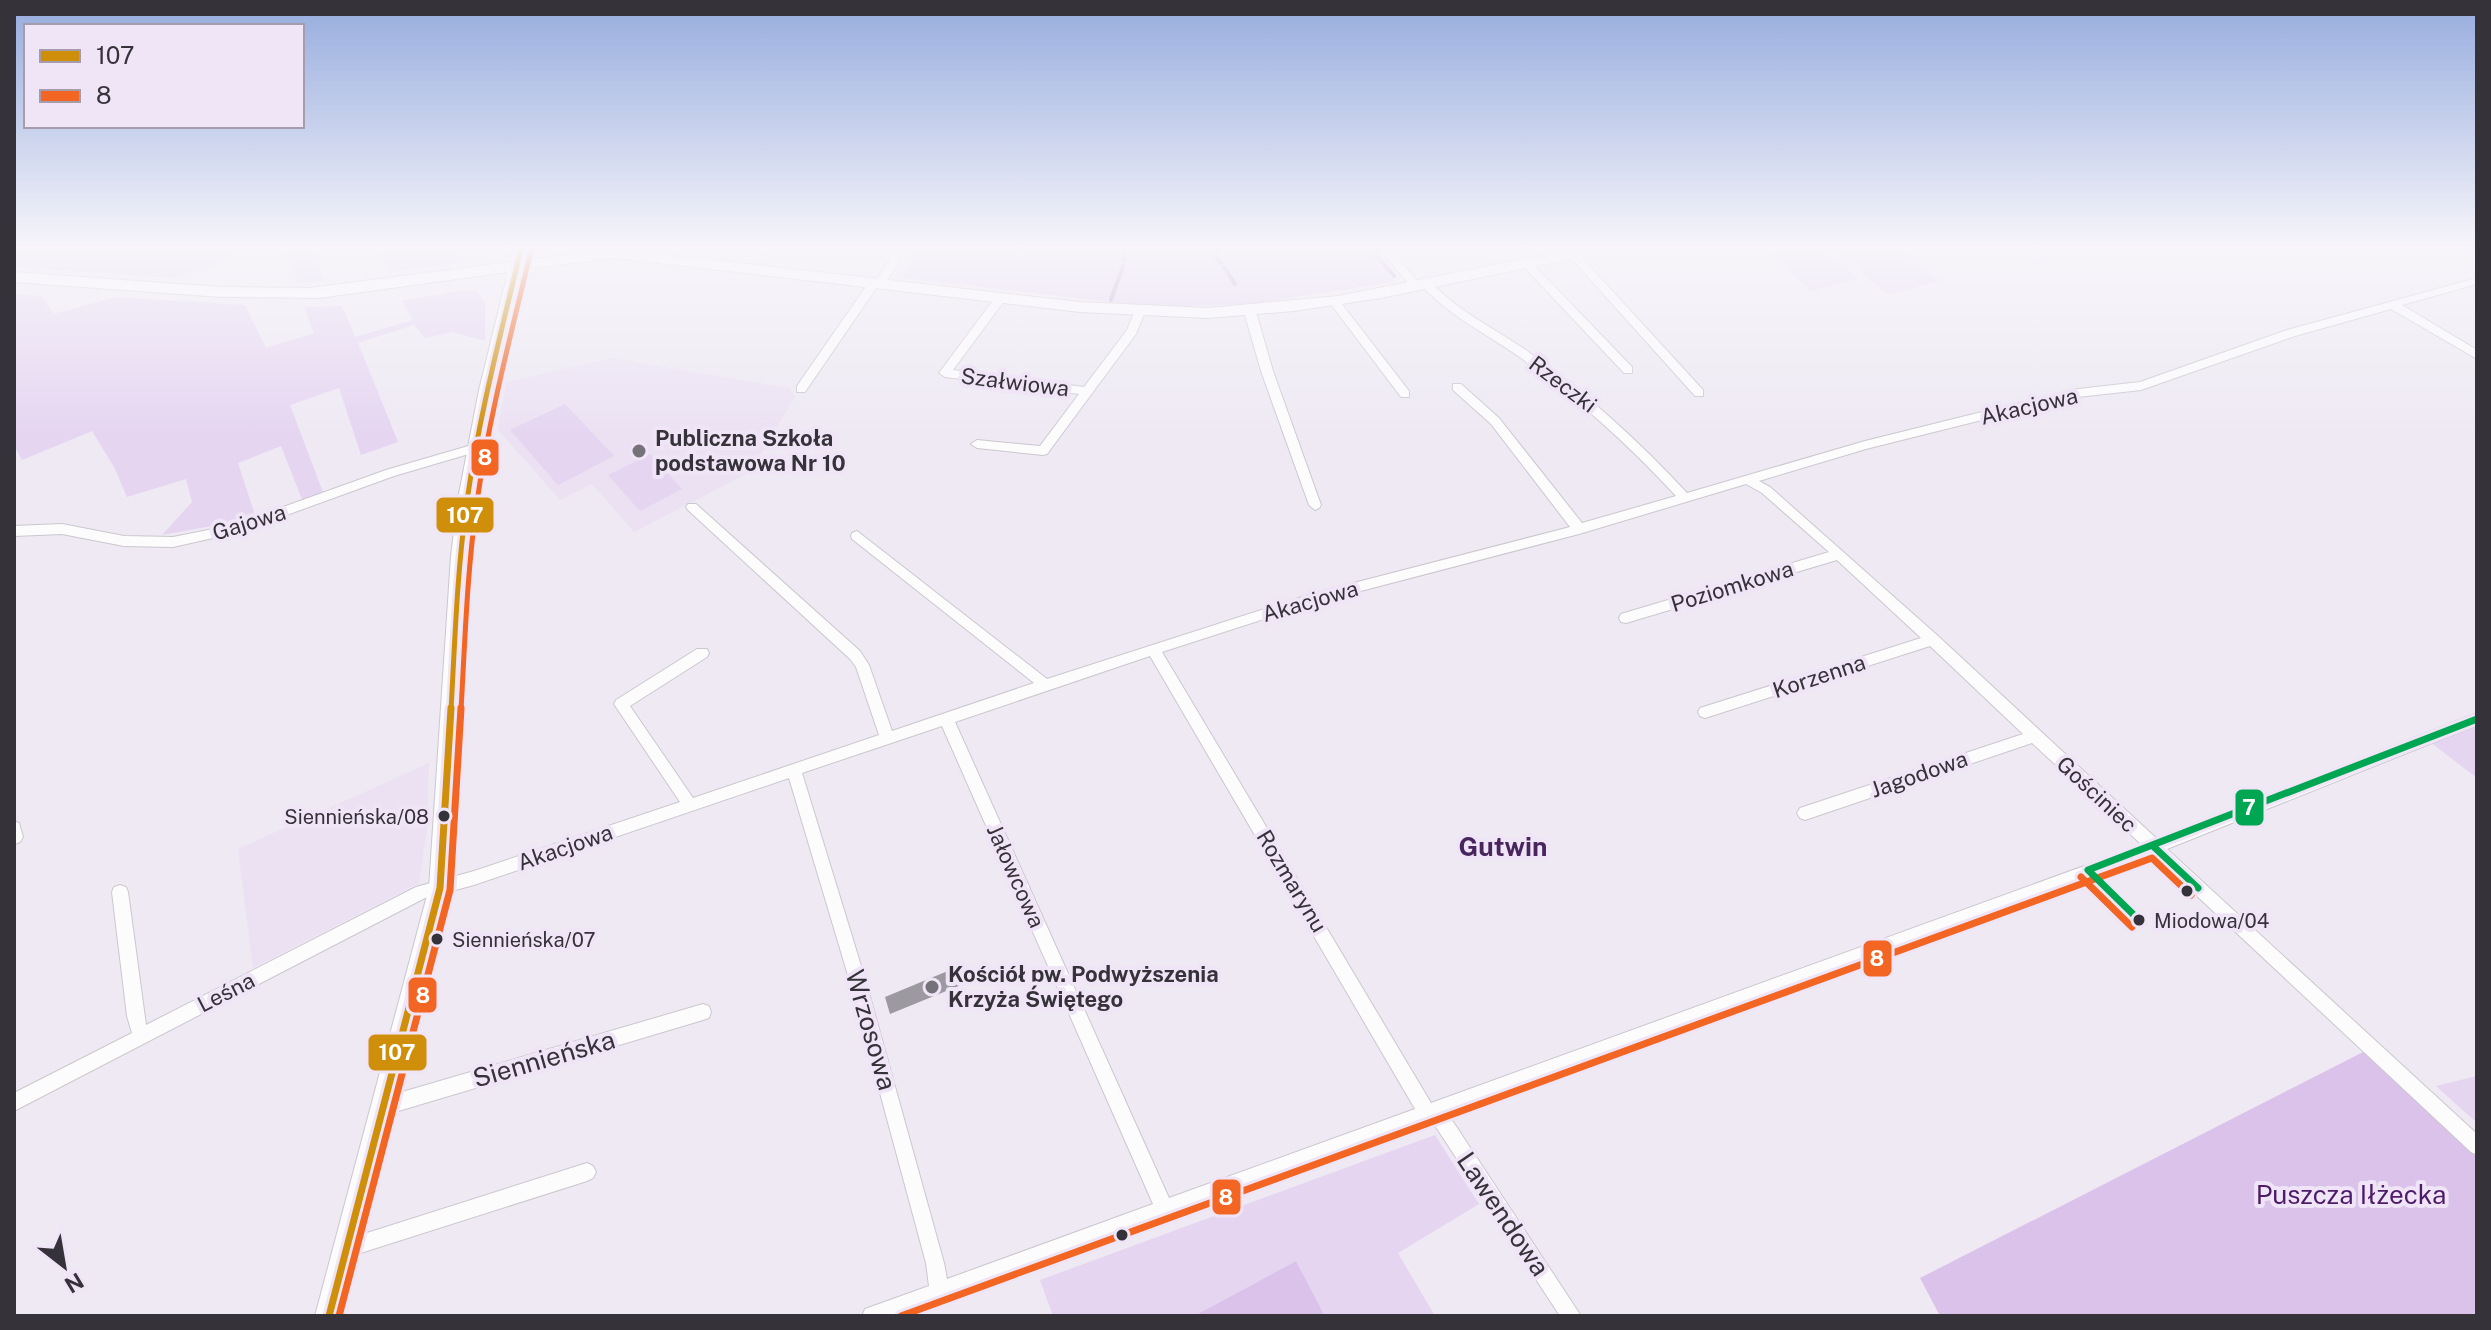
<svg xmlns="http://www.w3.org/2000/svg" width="2491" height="1330" font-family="'Public Sans',sans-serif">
<rect width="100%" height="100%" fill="#eee9f3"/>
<!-- built -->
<g fill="#ebe1f3">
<path d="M612,358L789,388L795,397L750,472L634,532L592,484L560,500L498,430L506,382Z"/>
<path d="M429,763L427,829L419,883L253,968L238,849Z"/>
</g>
<!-- green -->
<g fill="#e5d5f1">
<path d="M14,249H230L236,259L172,278L14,267Z"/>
<path d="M283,249H312L324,281L299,283Z"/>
<path d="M376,249H453L461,263L390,272Z"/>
<path d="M913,249H1368L1395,282L1251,304L1156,307L902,278Z"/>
<path d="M1766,249H1825L1858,279L1811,291Z"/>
<path d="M1835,249H1901L1939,281L1888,295Z"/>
<path d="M465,290H477L485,304V341L452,332L425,338L414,325L358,343L398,442L361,455L339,388L290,405L324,495L303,502L281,446L238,463L256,518L162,535L192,502L186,479L127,497L114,467L92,431L22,460L14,445V294L41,296L54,314L116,297L245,305L266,348L314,333L304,307L342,306L355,337L413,320L402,301Z"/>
<path d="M565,404L614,456L558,485L510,430Z"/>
<path d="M650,454L682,489L640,511L608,475Z"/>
<path d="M2477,719V778L2426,739Z"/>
<path d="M2477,1076V1123L2436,1086Z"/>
<path d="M1435,1135L1479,1204L1398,1253L1435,1316H1325L1296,1261L1194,1316H1053L1040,1280Z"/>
</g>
<!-- forest -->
<g fill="#dbc2eb">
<path d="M2371,1048L2477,1146V1316H1940L1920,1278Z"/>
<path d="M1296,1261L1325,1316H1194Z"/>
</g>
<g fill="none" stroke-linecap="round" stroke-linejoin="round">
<!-- stream -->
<g stroke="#bca0cf" stroke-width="4">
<path d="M1210,249L1221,263"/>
<path d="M1371,249L1394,276"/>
<path d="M1124,261L1125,249"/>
<path d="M1224,267L1235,284"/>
<path d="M1111,300L1123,266"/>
</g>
</g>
<!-- building -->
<path fill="#9d99a0" d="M955,968L961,985L890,1014L885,997Z"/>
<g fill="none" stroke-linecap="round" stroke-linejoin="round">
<!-- street casing -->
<g stroke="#cbc7ce" stroke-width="2">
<g id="street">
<path d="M896,249H906L884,286L877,287L805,392H797V386L869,282L876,281Z"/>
<path d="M1380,249H1390L1420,284V288H1412Z"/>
<path d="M1563,249H1574L1703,390V396H1695Z"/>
<path d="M1526,260L1530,261L1632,367V373H1624L1522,265V261Z"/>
<path d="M2477,278V284L2402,305L2477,350V359L2391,309L2295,336L2141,390L2078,397L2034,407L1866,449L1759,481L1770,487L1938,636L2157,839L2477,713V725L2167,849L2477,1134V1155L2471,1152L2152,854L1448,1114L1581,1316H1560L1432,1121L898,1316H862L865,1309L929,1286L926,1263L850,982L789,778L474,885L425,898L14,1111V1093L132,1033L127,1016L112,892L114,887L120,885L126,887L128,892L146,1025L416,887L474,871L680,802L614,704L616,700L697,649H707L709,653L707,657L630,706L693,798L879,735L856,667L850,659L688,510L686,507L688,504H696L860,651L869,665L892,731L1034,683L852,539L851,536L852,533L857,531L1047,679L1311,594L1570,527L1491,424L1453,390V384H1461L1499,418L1582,523L1676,496C1629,445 1577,398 1521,358C1487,334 1451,317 1422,286V282H1430C1459,312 1496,329 1530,353C1587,394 1639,441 1687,493L1865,441L2034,399L2078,389L2140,382L2287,330ZM1746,484L1762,493L1829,552L1621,614L1619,618L1621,622L1626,623L1837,560L1921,638L1700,708L1698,712L1700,716L1705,718L1930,646L2023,734L1800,808L1797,813L1800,818L1805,820L2032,743L2142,845L1431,1103L1162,652L1311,604L1579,534ZM1150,656L1415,1109L1169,1198L955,722ZM942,726L1153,1204L947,1279L944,1263L866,982L802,773Z"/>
<path d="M1001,294L1007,297L953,370L1084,387L1127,330L1135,310H1143L1145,312L1136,334L1047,454L1043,455L977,448L971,444L977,440L1040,446L1079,394L945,377L939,373L997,295Z"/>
<path d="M1334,298L1338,299L1409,391V397H1401L1330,303L1328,301Z"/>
<path d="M1250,309L1256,312L1273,371L1321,505L1319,508L1315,510L1309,505L1261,371L1244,312Z"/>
<path d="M475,444L481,448L479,451L394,476L240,532L173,547L124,546L62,534L14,536V526L62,524L124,536L173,537L233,525L386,470Z"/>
<path d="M14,821L19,823L23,837L20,842L15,844Z"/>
<path d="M703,1004L709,1006L711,1012L709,1018L703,1020L385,1115L379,1112L376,1106L379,1100L385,1097Z"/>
<path d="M587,1163L593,1166L596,1172L593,1178L587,1181L348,1257L341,1255L339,1248L341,1241L348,1239Z"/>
</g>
</g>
<!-- secondary casing -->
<g stroke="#cbc7ce" stroke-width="2">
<path id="secondary" d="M514,249H528L526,260L617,249L1080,302L1208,308L1338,296L1574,249H1602L1594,254L1381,298L1294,311L1208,318L1080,312L615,258L524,269C508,347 487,423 476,501C458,628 458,760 451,888L445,919L343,1316H315L429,888L451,556L458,499L479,390L508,272L319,298L221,297L14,282V272L221,287L309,288L510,262Z"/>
</g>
<!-- street -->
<use href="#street" fill="#fcfcfd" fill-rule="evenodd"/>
<!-- secondary -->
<use href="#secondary" fill="#fcfcfd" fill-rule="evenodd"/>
<!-- bus-1-far1 casing -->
<g stroke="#efe5f7" stroke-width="10">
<path id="bus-1-far1" d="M451,710C455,640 457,570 467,501C479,416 501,333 521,249"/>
</g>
<!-- bus-1 casing -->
<g stroke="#efe5f7" stroke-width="13">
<path id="bus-1" d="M329,1316L440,888L451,708"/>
</g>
<!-- bus-2-far1 casing -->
<g stroke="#efe5f7" stroke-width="10">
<path id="bus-2-far1" d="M461,710C465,641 467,571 477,502C489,417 511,334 531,251"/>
</g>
<!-- bus-2 casing -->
<g stroke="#efe5f7" stroke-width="13">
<g id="bus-2">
<path d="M2081,877L2132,927"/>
<path d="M339,1316L450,890L461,708"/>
<path d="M901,1316L2152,858L2191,895"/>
</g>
</g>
<!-- bus-3 casing -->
<g stroke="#efe5f7" stroke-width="13">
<g id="bus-3">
<path d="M2154,847L2198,888"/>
<path d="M2139,920L2088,870L2477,719"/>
</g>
</g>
<!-- bus-1-far1 -->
<use href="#bus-1-far1" stroke="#d08f0b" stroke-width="5"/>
<!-- bus-1 -->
<use href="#bus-1" stroke="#d08f0b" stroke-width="7"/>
<!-- bus-2-far1 -->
<use href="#bus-2-far1" stroke="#f26522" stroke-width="5"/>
<!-- bus-2 -->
<use href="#bus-2" stroke="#f26522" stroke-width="7"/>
<!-- bus-3 -->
<use href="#bus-3" stroke="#00a651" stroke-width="7"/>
</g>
<!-- sky -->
<linearGradient id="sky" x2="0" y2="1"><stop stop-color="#96acde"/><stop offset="0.57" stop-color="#f7f5fa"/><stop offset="1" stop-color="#f7f5fa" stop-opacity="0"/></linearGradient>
<rect width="2491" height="435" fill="url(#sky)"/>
<!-- markers -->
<g fill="#76727a" stroke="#efe5f7" stroke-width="3">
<circle cx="639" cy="451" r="8"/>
<circle cx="932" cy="987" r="8"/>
</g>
<g fill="#363239" stroke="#efe5f7" stroke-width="3">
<circle cx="444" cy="816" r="7"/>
<circle cx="2187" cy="891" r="7"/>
<circle cx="2139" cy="920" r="7"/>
<circle cx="437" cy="939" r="7"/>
<circle cx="1122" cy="1235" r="7"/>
</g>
<g text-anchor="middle" stroke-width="8" stroke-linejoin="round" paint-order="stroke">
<!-- bus labels -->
<g font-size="20" fill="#363239" stroke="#efe5f7" text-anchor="start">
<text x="429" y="824" text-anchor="end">Siennieńska/08</text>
<text x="2154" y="928">Miodowa/04</text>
<text x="452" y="947">Siennieńska/07</text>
</g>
<!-- street labels -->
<g font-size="22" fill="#363239" stroke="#efe5f7">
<text transform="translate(1015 382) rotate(7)" y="8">Szałwiowa</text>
<text transform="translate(1563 384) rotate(37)" y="8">Rzeczki</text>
<text transform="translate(2029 406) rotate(-13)" y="8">Akacjowa</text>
<text transform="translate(249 522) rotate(-17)" y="8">Gajowa</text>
<text transform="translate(1732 586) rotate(-17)" y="8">Poziomkowa</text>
<text transform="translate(1310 601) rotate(-16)" y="8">Akacjowa</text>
<text transform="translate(1819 676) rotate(-18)" y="8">Korzenna</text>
<text transform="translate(1919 774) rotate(-19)" y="8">Jagodowa</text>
<text transform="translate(2097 794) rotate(43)" y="8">Gościniec</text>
<text transform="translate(565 847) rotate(-19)" y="8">Akacjowa</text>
<text transform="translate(1016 876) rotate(66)" y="8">Jałowcowa</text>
<text transform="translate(1292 881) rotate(59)" y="8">Rozmarynu</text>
<text transform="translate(226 992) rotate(-27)" y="8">Leśna</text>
</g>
<!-- poi labels -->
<g font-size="22" font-weight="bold" fill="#363239" stroke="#efe5f7" text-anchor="start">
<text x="655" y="446">Publiczna Szkoła<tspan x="655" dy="25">podstawowa Nr 10</tspan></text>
<text x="948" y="982">Kościół pw. Podwyższenia<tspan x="948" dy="25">Krzyża Świętego</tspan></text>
</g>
<!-- quarter labels -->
<g font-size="26" font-weight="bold" fill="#48255c" stroke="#efe5f7">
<text x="1503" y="856">Gutwin</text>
</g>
<!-- near-street labels -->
<g font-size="26" fill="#363239" stroke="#efe5f7">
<text transform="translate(871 1030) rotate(74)" y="9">Wrzosowa</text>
<text transform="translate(544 1059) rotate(-16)" y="9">Siennieńska</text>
<text transform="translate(1503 1214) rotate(56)" y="9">Lawendowa</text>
</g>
<!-- near-park labels -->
<g font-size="26" fill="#4e1b68" stroke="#efe5f7">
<text x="2351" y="1204">Puszcza Iłżecka</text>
</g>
</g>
<g stroke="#efe5f7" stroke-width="3">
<rect x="470" y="438" width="30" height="39" rx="8" fill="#f26522"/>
<rect x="435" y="496" width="60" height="38" rx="8" fill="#d08f0b"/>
<rect x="2234" y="788" width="31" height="39" rx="8" fill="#00a651"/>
<rect x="1862" y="939" width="31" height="39" rx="8" fill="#f26522"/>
<rect x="407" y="976" width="31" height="38" rx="8" fill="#f26522"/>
<rect x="367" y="1033" width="61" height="39" rx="8" fill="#d08f0b"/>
<rect x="1211" y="1178" width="31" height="38" rx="8" fill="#f26522"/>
</g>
<g font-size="22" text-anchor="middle" font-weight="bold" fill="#fff">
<text x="485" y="465">8</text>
<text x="465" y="523">107</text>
<text x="2249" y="815">7</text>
<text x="1877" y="966">8</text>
<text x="423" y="1003">8</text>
<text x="397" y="1060">107</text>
<text x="1226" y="1205">8</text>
</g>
<!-- border -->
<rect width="2491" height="1330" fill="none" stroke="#363239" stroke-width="32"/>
<!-- legend -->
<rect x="24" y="24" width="280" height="104" fill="#efe5f7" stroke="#a59dab" stroke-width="2"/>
<rect x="40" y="50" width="40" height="12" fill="#d08f0b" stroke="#a59dab" stroke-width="2"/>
<text x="96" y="64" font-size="24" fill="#363239">107</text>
<rect x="40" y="90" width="40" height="12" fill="#f26522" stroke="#a59dab" stroke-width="2"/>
<text x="96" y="104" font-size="24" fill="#363239">8</text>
<!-- north arrow -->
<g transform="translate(64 1266) rotate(149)" stroke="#efe5f7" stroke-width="6" paint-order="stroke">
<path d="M0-6L14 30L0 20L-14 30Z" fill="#363239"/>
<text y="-12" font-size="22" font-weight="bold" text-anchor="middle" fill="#363239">N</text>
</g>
</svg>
